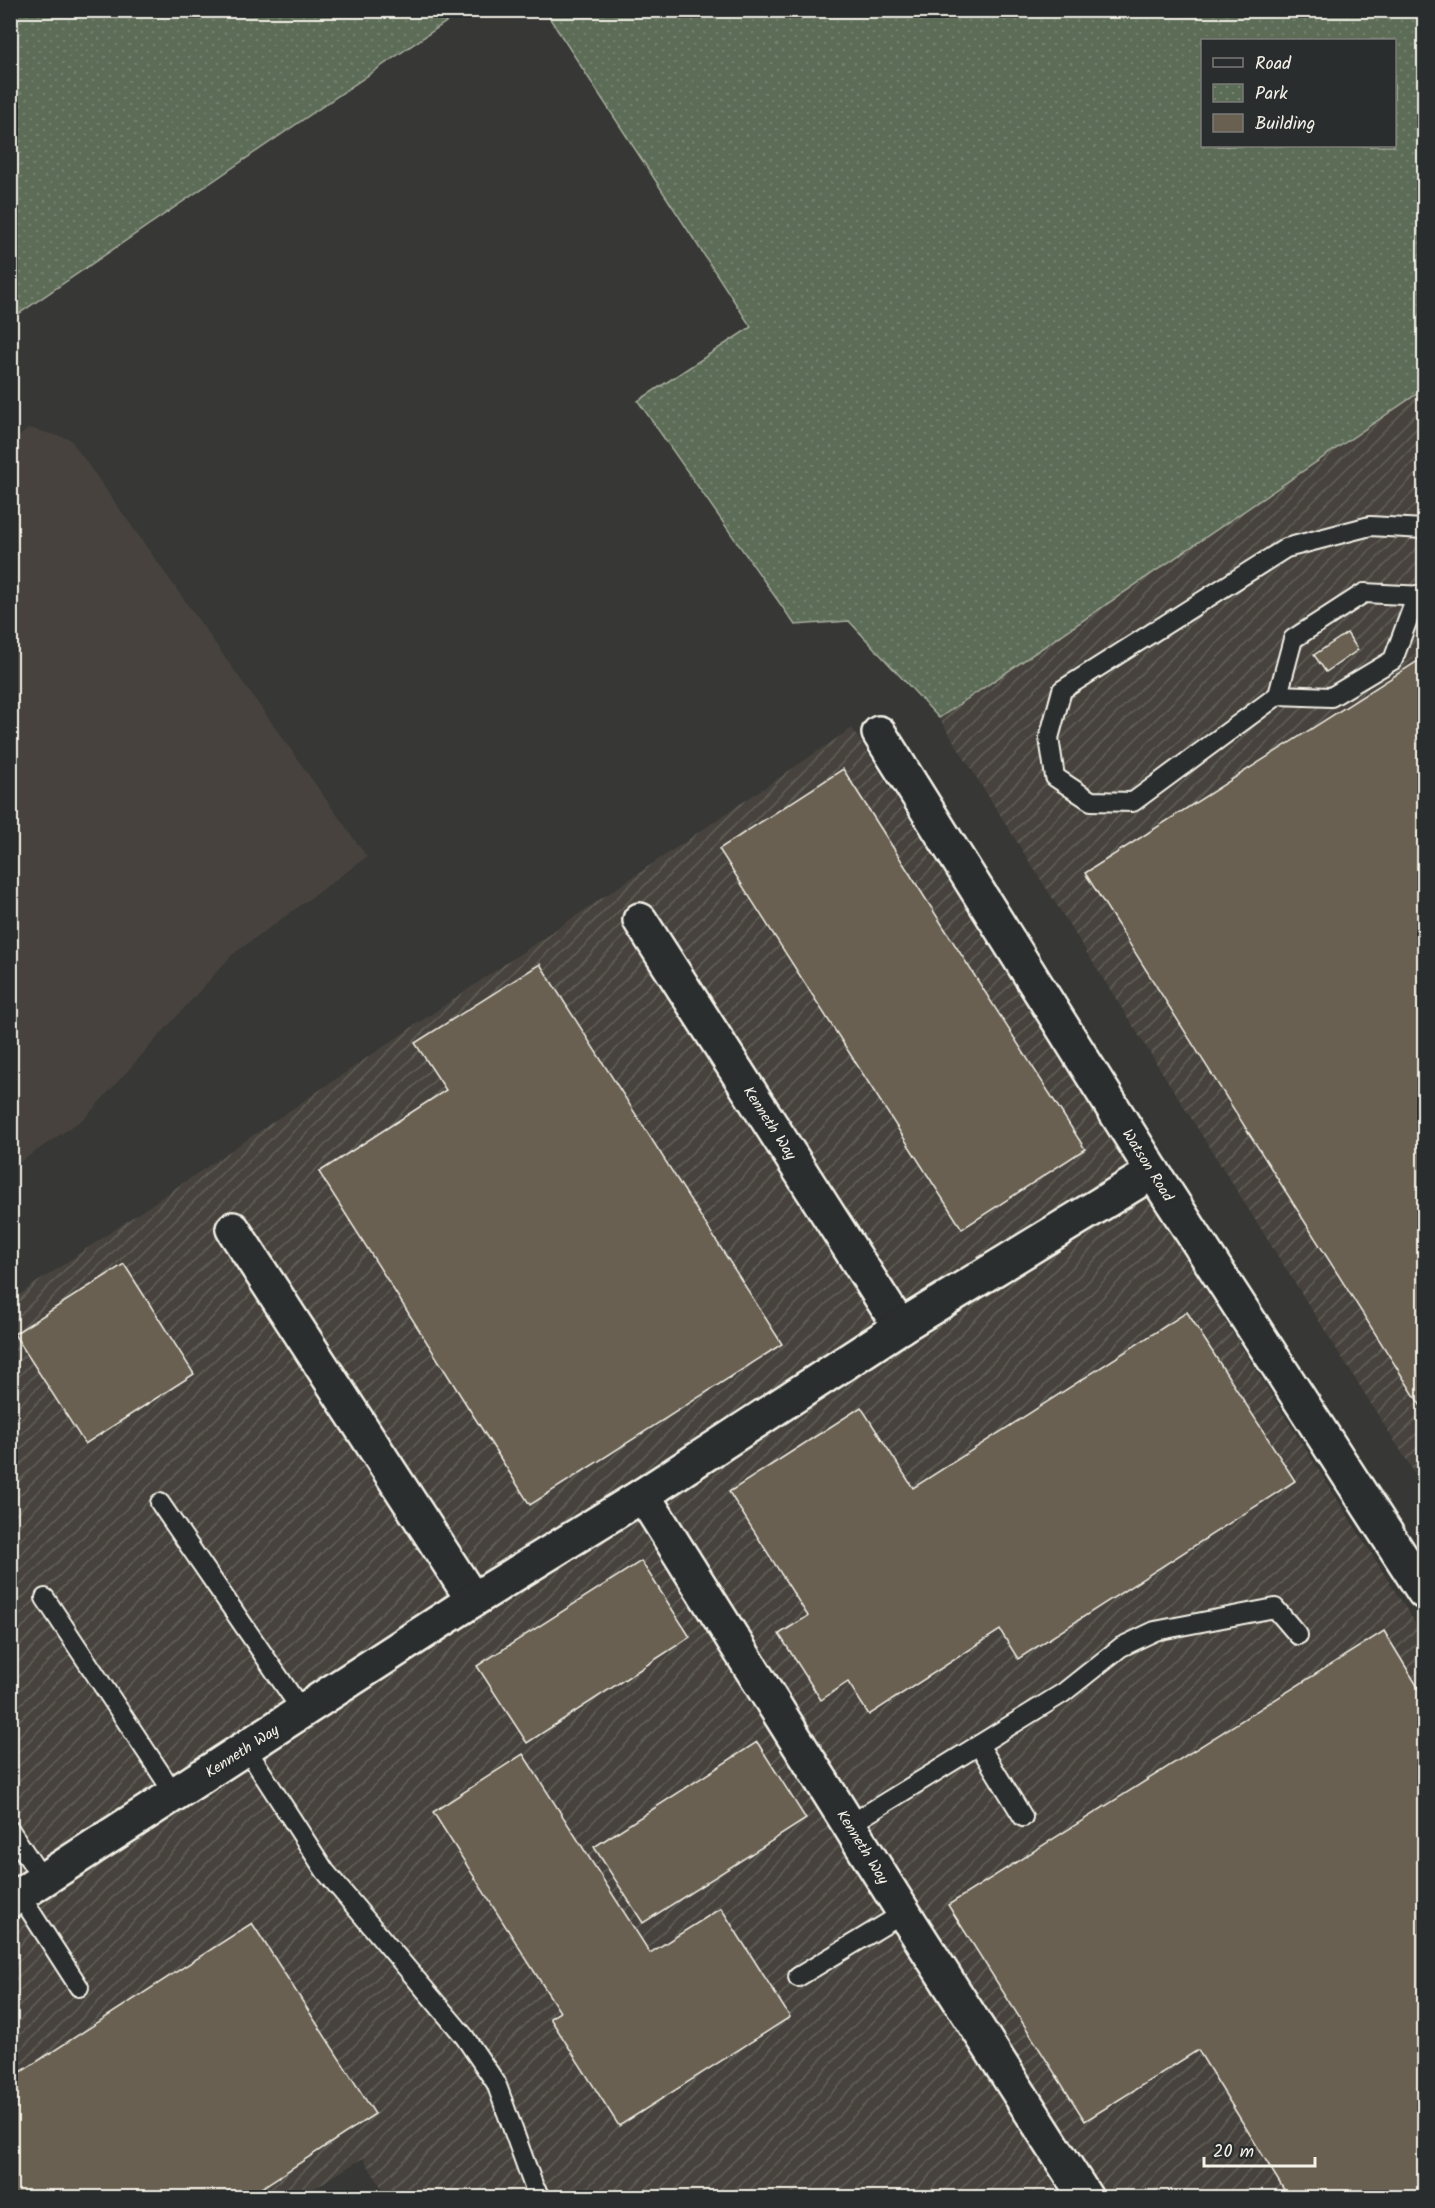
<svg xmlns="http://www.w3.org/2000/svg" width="1435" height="2208" font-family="Kalam,sans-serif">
<defs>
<pattern id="industrial-furrows" width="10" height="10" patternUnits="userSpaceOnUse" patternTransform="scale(1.5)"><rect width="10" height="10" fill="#46433d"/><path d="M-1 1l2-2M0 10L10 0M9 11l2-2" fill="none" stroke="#615f59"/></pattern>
<pattern id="park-dots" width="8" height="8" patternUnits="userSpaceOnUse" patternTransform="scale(1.5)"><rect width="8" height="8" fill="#5b6c56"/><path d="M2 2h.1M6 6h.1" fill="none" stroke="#73816e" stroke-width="1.8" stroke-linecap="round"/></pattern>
</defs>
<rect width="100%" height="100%" fill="#373735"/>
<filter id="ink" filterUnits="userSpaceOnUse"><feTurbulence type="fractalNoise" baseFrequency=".0167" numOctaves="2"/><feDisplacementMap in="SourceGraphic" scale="12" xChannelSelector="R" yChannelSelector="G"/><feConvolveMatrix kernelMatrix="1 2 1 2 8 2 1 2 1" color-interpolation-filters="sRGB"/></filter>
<g filter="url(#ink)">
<!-- built -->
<path fill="#46433d" d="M29,428L70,439L367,857L232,955L86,1117L11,1168L10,444Z"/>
<!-- industrial -->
<g fill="url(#industrial-furrows)">
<path d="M1424,389V1488L939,718Z"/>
<path d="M852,728L1424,1637V2197L388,2198L363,2158L300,2197L11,2198V1300Z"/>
</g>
<!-- park -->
<g fill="url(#park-dots)" stroke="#a8ae9f" stroke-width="1.5" fill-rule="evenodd">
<path d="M11,10H462V11L11,319Z"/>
<path d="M545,11H1424V389L939,718L849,621L795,625L638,401L751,327ZM1202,40H1394V146H1202Z"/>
</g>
<!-- building -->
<g fill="#696051" stroke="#f4f1e8" stroke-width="1.5">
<path d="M1347,633L1358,650L1326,672L1314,655Z"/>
<path d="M1424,657V1411L1085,873Z"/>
<path d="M843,769L1085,1149L962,1229L719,849Z"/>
<path d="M540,964L782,1344L530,1505L319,1172L446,1090L415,1043Z"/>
<path d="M124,1264L194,1374L85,1444L14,1334Z"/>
<path d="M1187,1312L1295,1481L1018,1659L1000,1630L869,1715L848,1682L821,1700L779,1634L808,1616L729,1492L861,1407L913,1488Z"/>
<path d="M641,1561L690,1637L527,1743L477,1666Z"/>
<path d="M1384,1631L1424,1697V2198H1289L1198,2050L1085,2121L948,1905Z"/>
<path d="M757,1742L806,1819L643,1923L594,1847Z"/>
<path d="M523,1754L650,1953L721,1908L790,2017L619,2126L550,2018L560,2012L433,1812Z"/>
<path d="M252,1923L375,2114L246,2198H10V2079Z"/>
</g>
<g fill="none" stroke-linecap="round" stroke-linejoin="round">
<!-- service casing -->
<g stroke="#f4f1e8" stroke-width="22">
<g id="service">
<path d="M1417,595L1393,660L1331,697L1278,695L1133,802L1091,801L1055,777L1049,738L1062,690L1286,548L1370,526L1424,529"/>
<path d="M1278,695L1293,639L1364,593L1424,596"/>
<path d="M160,1503L302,1711"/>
<path d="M45,1598L175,1795"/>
<path d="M979,1745L1023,1817"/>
<path d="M246,1748L325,1871L464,2036L496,2083L534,2187L541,2198"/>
<path d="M849,1825L1063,1693L1121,1647L1155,1631L1275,1608L1298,1635"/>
<path d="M10,1830L43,1880"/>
<path d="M20,1895L79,1987"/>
<path d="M798,1977L904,1913"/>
</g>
</g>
<!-- minor casing -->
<g stroke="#f4f1e8" stroke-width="38">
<g id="minor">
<path d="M879,733L1153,1172L1424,1592"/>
<path d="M640,920L900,1327"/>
<path d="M233,1229L473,1600"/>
<path d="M643,1495L904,1913L1086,2198"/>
<path d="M10,1901L473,1600L643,1495L900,1327L1153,1172"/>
</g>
</g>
<!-- service -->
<use href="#service" stroke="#2a2d2e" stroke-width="18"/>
<!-- minor -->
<use href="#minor" stroke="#2a2d2e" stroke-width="33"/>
</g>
</g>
<g text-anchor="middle" stroke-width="6" stroke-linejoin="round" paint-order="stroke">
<!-- street labels -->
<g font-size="15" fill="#f4f1e8" stroke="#2a2d2e">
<text transform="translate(770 1123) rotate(57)" y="5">Kenneth Way</text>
<text transform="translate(1148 1165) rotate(58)" y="5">Watson Road</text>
<text transform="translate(242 1751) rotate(-33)" y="5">Kenneth Way</text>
<text transform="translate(863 1847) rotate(58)" y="5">Kenneth Way</text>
</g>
</g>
<!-- margin -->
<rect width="1435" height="2208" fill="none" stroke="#2a2d2e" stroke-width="36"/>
<rect x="18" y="18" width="1399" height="2172" fill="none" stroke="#f4f1e8" stroke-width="2" filter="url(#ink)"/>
<!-- legend -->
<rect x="1201" y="39" width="195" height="108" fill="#2a2d2e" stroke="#7b7b78" stroke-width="1.5"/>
<rect x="1213" y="58" width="30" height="9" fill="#2a2d2e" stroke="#7b7b78" stroke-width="1.5"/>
<text x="1255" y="69" font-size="18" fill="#f4f1e8">Road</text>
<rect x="1213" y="84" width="30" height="18" fill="url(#park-dots)" stroke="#7b7b78" stroke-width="1.5"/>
<text x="1255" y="99" font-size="18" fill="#f4f1e8">Park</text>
<rect x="1213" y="114" width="30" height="18" fill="#696051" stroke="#7b7b78" stroke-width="1.5"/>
<text x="1255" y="129" font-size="18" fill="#f4f1e8">Building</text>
<!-- scale -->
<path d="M1204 2157v9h111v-9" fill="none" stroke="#f4f1e8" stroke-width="3"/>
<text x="1213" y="2157" font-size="18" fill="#f4f1e8" stroke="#2a2d2e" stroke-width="4.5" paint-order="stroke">20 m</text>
</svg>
